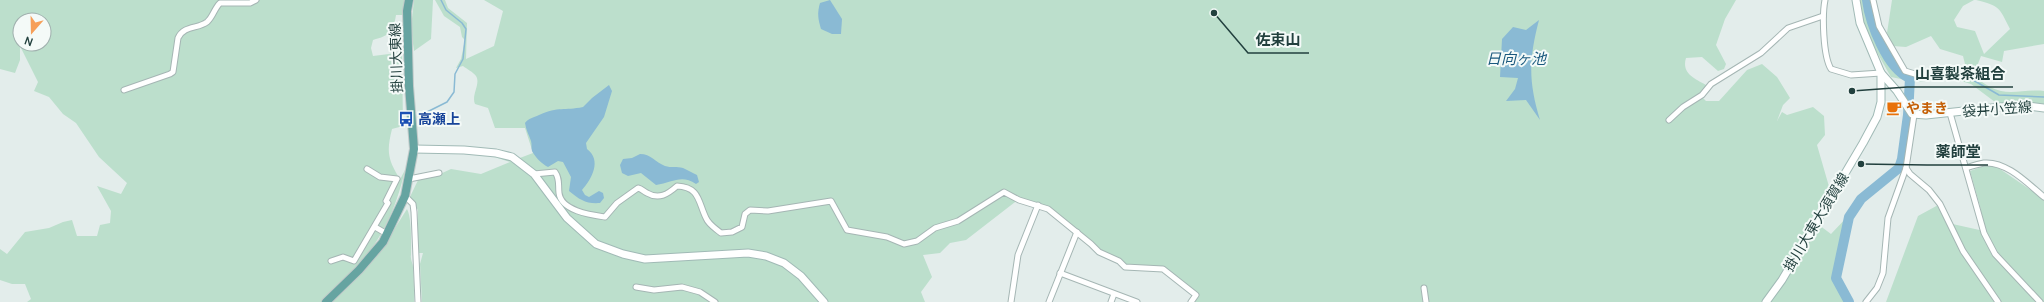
<svg xmlns="http://www.w3.org/2000/svg" width="2044" height="302" font-family="Manrope,'Noto Sans JP',sans-serif">
<rect width="100%" height="100%" fill="#e3edeb"/>
<!-- green -->
<g fill="#bcdfcc" fill-rule="evenodd">
<path d="M0,0H405L403,15H396C393,33 390,35 373,40L371,48L373,56L397,53L396,66L398,54L402,53L403,126L392,129C387,149 387,158 398,176L388,202L405,170C397,204 387,228 366,257L383,247L407,209C412,218 411,245 411,255C410,259 413,264 413,267C414,279 414,291 414,302H27L31,299L25,284H12L0,280V249L7,254L25,232L49,228L63,222L72,220L77,236H97L100,225L110,223L111,211L97,186L121,194L127,183L99,157L76,123L63,114L49,97L34,91L38,82L20,46V60L15,73L0,69ZM20,20H44V44H20Z"/>
<path d="M414,0H433L431,39L414,51L411,28Z"/>
<path d="M435,0H445L448,8L467,23L466,59L494,46L503,11L484,0H1736L1725,19L1716,45L1726,64L1724,69L1718,71L1702,57L1686,58C1681,74 1696,79 1708,86L1701,96L1706,101H1719L1747,70L1762,64L1777,77L1790,98L1783,105L1777,121L1782,112L1787,115L1813,107L1824,116L1825,135L1817,145L1830,190L1811,219L1831,234L1848,216L1835,283L1848,302H1191L1197,296L1163,269L1126,265L1100,251L1048,207L1019,199L966,240L950,243L940,253L923,255L932,277L921,292L925,302H422L420,264L423,253H417L418,210L410,197L419,178L438,175L451,169L481,174L510,162L488,155L509,159L512,161L533,153L525,128H495L488,108L475,104C471,95 481,84 476,76C473,72 467,69 463,66L456,68L461,59L465,40L462,37L460,27L444,16Z"/>
<path d="M1859,0H1872L1878,30L1902,72C1918,75 1939,66 1957,69C1973,72 1985,88 2001,91C2014,94 2030,89 2044,91V108L1999,105L1971,84L1951,78L1915,82L1891,77C1878,53 1861,28 1859,0Z"/>
<path d="M1892,0H1974L1963,6L1954,20L1957,27L1975,31L1984,54L2010,29C1999,7 2000,6 1976,0H2044V44L2004,51L2002,62L1981,56L1974,74L1966,68L1963,56L1940,49L1931,36L1906,47L1893,46L1887,33Z"/>
<path d="M1987,165L1997,167L2044,199V302H1886L1918,216L1940,204L1948,223L1984,231L1980,206L1970,171Z"/>
</g>
<!-- water -->
<g fill="#8abad4">
<path d="M830,0L842,19L841,34H832L821,29C818,19 817,13 820,3Z"/>
<path d="M1539,20C1529,59 1528,80 1540,120L1526,100L1506,101L1515,89L1518,78L1500,77L1502,39L1513,27L1526,30Z"/>
<path d="M609,85L612,91L604,117L586,143L587,149C602,160 592,179 582,190L585,195L589,197L599,191L603,193L604,198L600,203C586,204 580,200 569,191L571,177L563,162L558,161L548,167C542,164 535,157 532,151C531,148 532,144 531,141C529,135 526,130 525,123C529,118 533,118 539,115C559,106 564,111 583,107L592,98Z"/>
<path d="M640,154C651,154 655,162 665,166C671,168 677,166 683,168C688,170 692,173 697,175L699,182L696,184C681,174 672,183 656,185L641,173L628,176L622,173L620,165L623,159L632,158Z"/>
</g>
<g fill="none" stroke-linecap="round" stroke-linejoin="round">
<!-- stream -->
<g stroke="#8abad4" stroke-width="1.5">
<path d="M1910,78L1949,76L1961,77L1973,80L1999,95L2044,97"/>
<path d="M423,114L447,102L454,92L455,74L463,59L466,29L462,23L446,10L441,0"/>
</g>
<!-- river -->
<path stroke="#8abad4" stroke-width="10" d="M1849,302L1836,278L1849,217L1861,199L1899,168L1902,159L1908,115L1910,78C1887,69 1870,23 1867,0"/>
<!-- street casing -->
<g stroke="#a5b6b4" stroke-width="7">
<g id="street">
<path d="M1825,0C1822,15 1823,56 1831,69L1851,75L1881,73"/>
<path d="M1873,0L1879,26L1905,71L1915,74L1942,69"/>
<path d="M124,90L170,74L173,72L178,38C184,25 198,29 207,22C213,17 214,9 220,3H250L256,0"/>
<path d="M1950,113L1984,233L1995,254L2040,302"/>
<path d="M1669,120L1683,107L1702,95L1711,84L1761,53L1788,28L1823,16"/>
<path d="M1906,168L1910,174L1929,190L1940,204L1963,251L1998,302"/>
<path d="M1966,168C1972,166 1978,164 1984,163C2007,161 2028,184 2044,197"/>
<path d="M534,174L555,172C560,179 558,184 559,193C561,211 591,215 605,217L617,203L638,188C642,189 643,191 647,193C659,200 668,194 677,186C700,187 698,202 706,218C709,225 715,228 721,233L732,232L742,227L745,214L750,210L768,211L831,201L847,230L887,237L904,244L917,241L935,228L958,221L1004,192L1019,200L1048,209L1091,244L1099,252L1119,261L1125,267L1163,269L1196,295L1191,302"/>
<path d="M409,179L439,173"/>
<path d="M405,196L413,204L414,212L418,302"/>
<path d="M375,227L387,234"/>
<path d="M331,261L343,257L354,261L388,203L386,201L397,179L380,177L367,169"/>
<path d="M1060,273L1137,302"/>
<path d="M636,287L654,290L682,287L700,292L715,302"/>
<path d="M1424,288L1426,302"/>
<path d="M1011,302L1018,255L1038,205"/>
<path d="M1049,302L1077,232"/>
<path d="M1111,302L1114,294"/>
<path d="M1866,302L1877,288L1883,273L1888,218L1906,168L1914,115"/>
</g>
</g>
<!-- secondary casing -->
<g stroke="#a1bab6" stroke-width="9">
<g id="secondary">
<path d="M1856,0L1860,23L1881,73L1897,91L1912,114L1926,115L2020,105L2044,108"/>
<path d="M414,149L464,150L496,153L512,157L534,174L567,218L596,244L623,254L645,259L748,253L766,256L784,263L801,276L824,302"/>
<path d="M1766,302L1782,280L1863,143L1877,117L1881,102V73"/>
</g>
</g>
<!-- primary casing -->
<g stroke="#c1cac9" stroke-width="10">
<path id="primary" d="M326,302L359,270L383,242L405,196L414,149L409,86L407,11L409,0"/>
</g>
<!-- street -->
<use href="#street" stroke="#fff" stroke-width="5"/>
<!-- secondary -->
<use href="#secondary" stroke="#fff" stroke-width="7"/>
<!-- primary -->
<use href="#primary" stroke="#66a4a1" stroke-width="8"/>
</g>
<!-- icons -->
<defs>
<g id="cafe-bare" transform="scale(1.2)"><path d="M-5.5-4.5H6V0H3Q3 3.5 0 3.5H-2.5Q-5.5 3.5-5.5 0ZM3-3.2v2h1.7v-2ZM-6 4.5H4V6H-6Z" fill="#e8710a" stroke="#f4faf8" stroke-width="2.5" paint-order="stroke"/></g>
<g id="bus-bare" transform="scale(1.2)"><path d="M-5-6H5V4H4V6H2V4H-2V6H-4V4H-5ZM-3.5-4V0h7V-4ZM-3.5 1.2v1.5H-2V1.2ZM2 1.2v1.5H3.5V1.2Z" fill="#1a4fb4" stroke="#f4faf8" stroke-width="2.5" paint-order="stroke"/></g>
</defs>
<g fill-rule="evenodd">
<use href="#cafe-bare" x="1894" y="108"/>
<use href="#bus-bare" x="406" y="119"/>
</g>
<g text-anchor="middle" stroke-width="4" stroke-linejoin="round" paint-order="stroke">
<!-- street labels -->
<g font-size="14" fill="#22403e" stroke="#f4faf8">
<text transform="translate(396 58) rotate(-92)" y="5">掛川大東線</text>
<text transform="translate(1997 109) rotate(-4)" y="5">袋井小笠線</text>
<text transform="translate(1816 222) rotate(-59)" y="5">掛川大東大須賀線</text>
</g>
<!-- food labels -->
<g font-size="14" font-weight="bold" fill="#c56008" stroke="#f4faf8" text-anchor="start">
<text x="1906" y="113">やまき</text>
</g>
<!-- transit labels -->
<g font-size="14" font-weight="bold" fill="#164399" stroke="#f4faf8" text-anchor="start">
<text x="418" y="124">高瀬上</text>
</g>
<!-- water labels -->
<g font-size="15" font-style="italic" fill="#1a597e" stroke="#f4faf8">
<text x="1516" y="64">日向ヶ池</text>
</g>
</g>
<!-- callouts -->
<path fill="none" stroke="#22403e" stroke-width="1.5" d="M1214 13L1248 53H1309M1852 91L1907 87H2013M1861 164L1927 165H1988"/>
<g fill="#22403e" stroke="#f4faf8" stroke-width="1.5">
<circle cx="1214" cy="13" r="4"/>
<circle cx="1852" cy="91" r="4"/>
<circle cx="1861" cy="164" r="4"/>
</g>
<g font-size="15" text-anchor="middle" font-weight="bold" fill="#22403e" stroke="#f4faf8" stroke-width="4" stroke-linejoin="round" paint-order="stroke">
<text x="1278" y="45">佐束山</text>
<text x="1960" y="79">山喜製茶組合</text>
<text x="1958" y="157">薬師堂</text>
</g>
<!-- north arrow -->
<g transform="translate(32 32) rotate(200)"><circle r="19" fill="#f4faf8" stroke="#a0b0ae"/>
<path d="M0-3L7 15L0 10L-7 15Z" fill="#f69f59"/>
<text y="-6" font-size="11" font-weight="bold" text-anchor="middle" fill="#22403e">N</text>
</g>
</svg>
